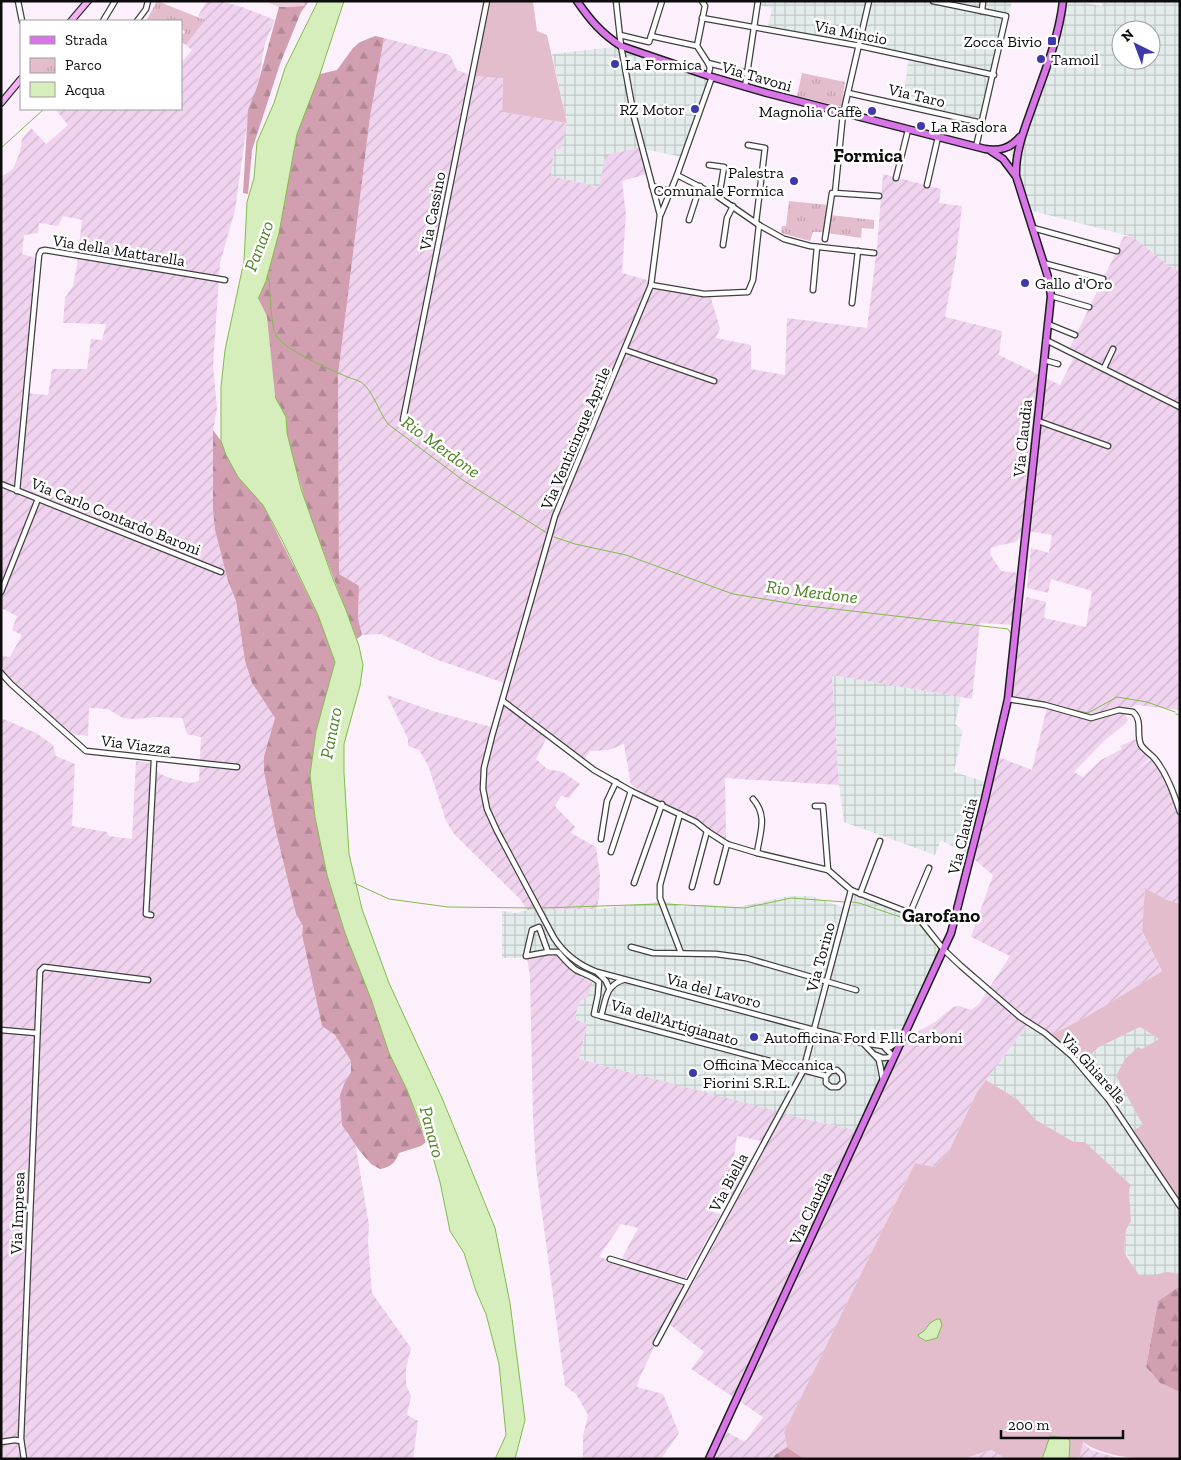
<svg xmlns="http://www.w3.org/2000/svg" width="1181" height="1460" font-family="'Zilla Slab',serif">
<defs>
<pattern id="industrial-grid" width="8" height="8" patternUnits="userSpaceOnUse" patternTransform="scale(1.25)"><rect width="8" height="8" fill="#e3ebeb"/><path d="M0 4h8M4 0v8" fill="none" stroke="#c2c8c8"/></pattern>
<pattern id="farmland-furrows" width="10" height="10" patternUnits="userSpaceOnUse" patternTransform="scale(1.25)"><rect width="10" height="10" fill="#f0d3ef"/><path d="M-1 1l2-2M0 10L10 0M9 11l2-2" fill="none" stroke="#cdb4cc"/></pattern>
<pattern id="forest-firs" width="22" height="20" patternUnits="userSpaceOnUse" patternTransform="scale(1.25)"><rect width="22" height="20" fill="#d29fb0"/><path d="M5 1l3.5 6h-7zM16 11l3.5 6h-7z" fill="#b38896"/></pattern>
<pattern id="park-tufts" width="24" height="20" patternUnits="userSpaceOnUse" patternTransform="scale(1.25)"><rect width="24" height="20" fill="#e4bdcd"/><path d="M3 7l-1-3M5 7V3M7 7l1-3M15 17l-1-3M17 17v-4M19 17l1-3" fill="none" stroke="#c2a1af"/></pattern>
</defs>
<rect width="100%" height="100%" fill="#fcf0fd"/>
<!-- industrial -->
<g fill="url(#industrial-grid)" fill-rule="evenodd">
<path d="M753,1H1012L986,120L903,102L909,55L768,27L772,8L753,4Z"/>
<path d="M1062,1H1076L1102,6L1103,1H1180V271L1169,266L1133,237L1029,210L1009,148L1026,119L1049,61ZM1121,30H1151V60H1121Z"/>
<path d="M623,46L714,76L682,157L639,148L599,187L551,176L554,148L567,123L552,54Z"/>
<path d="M832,675L961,697L955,724L963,730L954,772L986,782L970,856L941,840L935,855L844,822L839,785Z"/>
<path d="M856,890L895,907L918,920L944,948L878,1104L863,1132L783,1114L579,1059L587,1024L574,1020L580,1001L592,982L572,971L564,963L527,958H502V911L515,913L527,910L597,909L667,901L682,907L699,905L739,907L789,896H811L850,910Z"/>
<path d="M1030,1022L1055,1037L1082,1063L1099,1047L1140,1027L1159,1039L1142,1049L1116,1076L1144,1125L1134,1130L1180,1206V1274L1168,1272L1157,1276L1145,1277L1138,1275L1124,1249L1126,1230L1131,1221L1129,1190L1131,1185L1085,1142H1074L1036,1120L1017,1099L986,1080Z"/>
</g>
<!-- farmland -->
<g fill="url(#farmland-furrows)" fill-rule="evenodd">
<path d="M207,1H220L242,7L275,20L265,43L258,84L247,124L235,210L220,263L213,366L217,409L213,430V510L215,530L228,581L236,601L245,661L252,683L275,718L264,756L276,832L296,914L303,926L302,935L322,1026L335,1035L351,1061V1072L345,1082L347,1134L355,1142L369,1225L368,1242L372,1293L411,1348L406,1369V1385L411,1396L407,1415L418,1421L413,1459H1V718L36,733L53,745L56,756L75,764L72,826L107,832L109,836L132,839L136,761L150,763L160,774L173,779L191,783L199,781L201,737L187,734L182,718L158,717L133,719L123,718L108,709L89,708L88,736L73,734L28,696L1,671V656L10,657L22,635L12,630L17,616L1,608V177L13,169L20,152L22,139L31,128L46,144L68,125L55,109H181V63L192,50L186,45L204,20L198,16ZM63,216L82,220L77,265L73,286L65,298L63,323L106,324L102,340L91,339L87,369H52L48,395L24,393L36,258L22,254L24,235L38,233L39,223L58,226Z"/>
<path d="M384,38L450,55L457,70L473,76L503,77L502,112L567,123L561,149H554L551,176L599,187L606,155L639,148L647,174L622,181L626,214L622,273L661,284L710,295L720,328L716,338L751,345V369L785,375L787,318L867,328L877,247L883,174L941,189L939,203L962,206L956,258L945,317L1002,331L999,355L1060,385L1076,353L1069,349L1124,236L1133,237L1169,266L1180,271V710L1136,705L1121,711L1126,716L1128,720L1123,726L1105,740L1074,772L1083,777L1101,760L1122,749L1120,746L1138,738L1142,751L1150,758L1137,770L1153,758L1180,813V904L1167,900L1145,888L1142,932L1162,971L1086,1017L1051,1035L1029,1023L977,1092L949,1151L935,1167L915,1163L784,1432L787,1447L775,1455L773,1459H714L727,1432L745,1442L763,1417L691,1369L704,1352L669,1324L655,1345L639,1379L637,1387L663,1394L679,1433L661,1459H583V1436L588,1415L576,1394L565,1386L536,1168L533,1116L530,976L527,958L558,953L572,971L592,982L588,997L580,1001L574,1019L587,1024L579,1059L779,1112L762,1141L737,1136L734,1156L750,1161L731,1199L713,1195L708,1211L721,1214L685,1278L621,1260L638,1228L621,1224L599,1257L691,1287L783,1114L863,1132L878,1104L905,1038L912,1035L935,1022L953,1007L959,1006L971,1010L979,1004L1010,956L971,937L993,875L970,856L993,755L1032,770L1047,707L1010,697L1015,625L980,623L972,699L832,675L839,785L725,778L726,840L631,785L624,744L609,750L590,751L583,761L547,737L536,759L547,769L563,772L580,784L569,798L561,796L555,806L575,827L571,833L596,847L600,875L599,896L597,909L527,910L520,899L454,834L446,821L428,765L419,750L408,746V739L387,695L433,711L495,728L507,684L438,660L381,634L362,635L358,618L359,587L339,574L338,375L370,117ZM1022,530L1052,535L1049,553L1031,548L1027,588L1048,593L1051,579L1092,591L1086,627L1044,618L1046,602L1027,597L1015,623L1018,573L1001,571L990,554L991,548L1001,545L1016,542L1020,537Z"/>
<path d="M1082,1442L1091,1450L1122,1459H1079Z"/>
<path d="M993,1450L1006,1459H962Z"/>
</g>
<!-- grass -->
<g fill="#e4bdcd">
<path d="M491,1H533L537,31L547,35L567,123L502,112L503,78L473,76Z"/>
<path d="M1145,888L1167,900L1180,904V1198L1175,1199L1134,1130L1143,1125L1116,1076L1125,1059L1138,1047L1142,1049L1159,1039L1140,1027L1099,1047L1082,1063L1051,1035L1086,1017L1162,971L1142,931Z"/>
<path d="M986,1080L1017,1099L1036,1120L1074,1142H1085L1131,1185L1129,1190L1131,1221L1126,1230L1124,1249L1127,1257L1139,1275C1151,1278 1156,1274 1167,1272C1171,1272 1176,1273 1180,1274V1286L1158,1301L1146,1367L1160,1383L1180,1392V1459C1148,1459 1108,1460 1083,1442L1079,1459H1006L992,1450L962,1459H804L787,1447L784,1432L915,1163L935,1167L949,1151L977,1092Z"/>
</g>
<!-- forest -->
<g fill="url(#forest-firs)">
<path d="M305,1H309L301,12L280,64L252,150L248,194L243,193L248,110L257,87L279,7L304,6Z"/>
<path d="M375,36L384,38L370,117L338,375L339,574L359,586L358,618L362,635L357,639L309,514L293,458L287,433L286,417L267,382L263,317L256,304C279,250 284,192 297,135C302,115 312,94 320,74L337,70L353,48L360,42Z"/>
<path d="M213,430L221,441L226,455L238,477L263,505L318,615L335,662L316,731L310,775L315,817L327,875L345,933L371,999L389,1053L407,1090L426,1142L421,1146L399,1153C395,1163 391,1167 380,1169L371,1164L359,1150L342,1125L340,1095L345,1082L351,1072V1061L335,1035L322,1026L302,935L303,926L296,914L276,832L264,771V756L275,718L252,683L245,661L236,601L228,581L215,530L213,510Z"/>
<path d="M1180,1286V1392L1160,1383L1146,1367L1158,1301Z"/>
<path d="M787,1447L804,1459H773L775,1455Z"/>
</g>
<!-- park -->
<g fill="url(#park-tufts)">
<path d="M157,1L205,20L186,45L181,42V36L185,32L181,28V21H173L171,20L169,21H146Z"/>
<path d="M802,73L845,82L843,95L845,96L842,107L797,96Z"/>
<path d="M789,201L828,205L825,232H813L810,241L781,233L782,226H786Z"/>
<path d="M830,215L874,220V229L862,228L861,238L827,233Z"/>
</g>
<!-- pitch -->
<path fill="#eccede" d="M265,1H305L304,6L279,7Z"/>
<!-- water -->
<g fill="#d5eebb" stroke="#82bc4b">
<path d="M318,1H344L320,74L297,134L279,233L266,281L256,304L263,317L267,382L286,417L287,433L301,489L333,579L346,610L359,646L363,665L360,686L344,744V773L349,854L362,909L389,983L442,1098L495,1228L510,1303L525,1420L515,1459H495L506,1435L499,1364L486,1314L476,1291L464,1253L450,1231L440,1182L433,1157L407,1090L389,1053L371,999L345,933L327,875L315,817L310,775L316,731L335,662L318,615L283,542L263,505L238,477L226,455L221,441V387L225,350L244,261L247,202L254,178L257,142L274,103L285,68Z"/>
<path d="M937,1319H940L942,1325L937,1338L926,1341L919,1337L918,1335L924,1331L930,1323Z"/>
<path d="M1050,1436L1067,1438L1070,1441L1069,1459H1042Z"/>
</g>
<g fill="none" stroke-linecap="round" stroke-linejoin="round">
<!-- stream -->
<g stroke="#82bc4b" stroke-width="1">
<path d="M1,148L44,109"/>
<path d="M267,276L269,279C270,291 271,323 275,333C280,348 327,368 343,375C348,378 355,379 361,382C373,390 379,413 388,424L464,481L547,533"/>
<path d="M554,537L575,544L626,555L733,594L800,605L1008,629L1012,635L1005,696"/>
<path d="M1011,697L1032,701"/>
<path d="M1056,706L1088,713L1117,697L1147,702L1175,712"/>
<path d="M1176,714L1180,715"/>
<path d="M354,883L389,899L448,907L535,908"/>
<path d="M852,902L859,903L918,923L939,949"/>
<path d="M664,904L745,908L791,898L845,902"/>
<path d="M543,908L660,904"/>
</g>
<!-- river -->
<path stroke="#d5eebb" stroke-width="8" d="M254,299L263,317L271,395"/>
<!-- street casing -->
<g stroke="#404040" stroke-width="7">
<g id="street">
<path d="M18,1L22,21"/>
<path d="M616,1L621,46L634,117L660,215L651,285L555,516L492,736L484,768L483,789L487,809L497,831L554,938C565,955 578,965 597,972L863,1043L890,1047L901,1040"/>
<path d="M869,1L843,114L835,193L879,196"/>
<path d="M933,1L1006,16L976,147"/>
<path d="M982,11L983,1"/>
<path d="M702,18L860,46L994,75"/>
<path d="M103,21L115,1"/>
<path d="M137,21L146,9L148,1"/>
<path d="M620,35L649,42L651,36L697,46L708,63L747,73"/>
<path d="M651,36L662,1"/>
<path d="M697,46L705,6L702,1"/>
<path d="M708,76L710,68L708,63"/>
<path d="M745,87L758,1"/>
<path d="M848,93L982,123"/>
<path d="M748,145L765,148L756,222"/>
<path d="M709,165L724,167L719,197"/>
<path d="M677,175L714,194L759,225L784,239L810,246L874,253"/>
<path d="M896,178L908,130"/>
<path d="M927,185L938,137"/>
<path d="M652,186L670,191"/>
<path d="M661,214L677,175L712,77"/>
<path d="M689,220L700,186"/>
<path d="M1033,228L1117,251"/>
<path d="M825,239L832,193H835"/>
<path d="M723,245L727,218L733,206"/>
<path d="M1043,263L1103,279"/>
<path d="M651,285L704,294L748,292L753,280L759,225"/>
<path d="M813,290L817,247"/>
<path d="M1051,296L1089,307"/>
<path d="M852,303L858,251"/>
<path d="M1048,324L1075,335"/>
<path d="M1046,340L1180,407"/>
<path d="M625,350L714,381"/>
<path d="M1044,360L1058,364"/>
<path d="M1104,368L1113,349"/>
<path d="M1038,421L1108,446"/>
<path d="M405,425L403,420L487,1"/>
<path d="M1,484L221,572"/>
<path d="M17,491L39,255L41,251L45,250L225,280"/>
<path d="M1,592L38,499"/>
<path d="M1,673L11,684L86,751L237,767"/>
<path d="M1008,699L1045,705L1091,718L1119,710L1133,712C1143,721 1136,734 1141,745C1145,751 1151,754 1155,759C1167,774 1174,794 1180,812"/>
<path d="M503,701L594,770L631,791L696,822L707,831L727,844L757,853L828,870L851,890L910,913L921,921L944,950L961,966L1020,1017L1045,1033L1072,1056L1109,1100L1180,1206"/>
<path d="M753,799C768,816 760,832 757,853"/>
<path d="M815,806H823L828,870"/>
<path d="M680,814L660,885V898L681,953"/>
<path d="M601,839L607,801L616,782"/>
<path d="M611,852L631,791"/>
<path d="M717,882L727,844"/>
<path d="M634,883L662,804"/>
<path d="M692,887L707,831"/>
<path d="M860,894L880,841"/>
<path d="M910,913L929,868"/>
<path d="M151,915L146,914L154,760"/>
<path d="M631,947L653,953L716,954L746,958L856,990"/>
<path d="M548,952L539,927L532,930L526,956L548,952H558C563,958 569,965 576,970C584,974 592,976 599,982L598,995L594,1014L601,1016"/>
<path d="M598,973L606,981L609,988"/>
<path d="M623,980C605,986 606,1000 601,1016L826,1076V1083L831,1087H838L843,1082L842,1075L837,1070L831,1071L826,1076"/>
<path d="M1,1030L36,1033"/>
<path d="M864,1044L879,1060L883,1080"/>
<path d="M876,1055L883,1058L894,1057L885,1048"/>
<path d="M610,1259L688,1283"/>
<path d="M656,1343L803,1071L851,890"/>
<path d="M1,1442L15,1440L21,1441"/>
<path d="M24,1459L21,1439L40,971L44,967L148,980"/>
</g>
</g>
<!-- secondary casing -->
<g stroke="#2f2f2f" stroke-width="8">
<g id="secondary">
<path d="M71,21L88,1"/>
<path d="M1,103L21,79"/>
</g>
</g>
<!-- primary casing -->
<g stroke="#1e1e1e" stroke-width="9">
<g id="primary">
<path d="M577,1C590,20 602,34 621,46L712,77L767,93L985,149C999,151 1010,149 1020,137"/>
<path d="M991,151L1003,159L1015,175"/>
<path d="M709,1459L951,933L985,799L1008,699L1051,296L1048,277L1016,176C1015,151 1025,128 1033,105C1045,71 1059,37 1063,1"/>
</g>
</g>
<!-- street -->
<use href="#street" stroke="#fff" stroke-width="4.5"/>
<!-- secondary -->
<use href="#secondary" stroke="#f5b3f5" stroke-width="5.5"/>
<!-- primary -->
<use href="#primary" stroke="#d976e7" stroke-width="6"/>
</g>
<!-- markers -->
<g fill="#3f37ac" stroke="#fff" stroke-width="2">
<rect x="1047" y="36" width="10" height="10" rx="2.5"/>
<circle cx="1041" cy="59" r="5"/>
<circle cx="615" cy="64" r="5"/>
<circle cx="695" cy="109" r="5"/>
<circle cx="872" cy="111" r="5"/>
<circle cx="921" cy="126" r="5"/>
<circle cx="794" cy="181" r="5"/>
<circle cx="1025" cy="283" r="5"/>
<circle cx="754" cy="1037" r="5"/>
<circle cx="693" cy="1073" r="5"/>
</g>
<g text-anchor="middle" stroke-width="5" stroke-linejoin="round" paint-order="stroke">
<!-- street labels -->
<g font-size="16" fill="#0d0d0d" stroke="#fff">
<text transform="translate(851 32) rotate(11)" y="6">Via Mincio</text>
<text transform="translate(757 76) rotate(16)" y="6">Via Tavoni</text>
<text transform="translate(917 95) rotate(13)" y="6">Via Taro</text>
<text transform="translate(432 211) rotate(-79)" y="6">Via Cassino</text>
<text transform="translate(119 250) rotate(9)" y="6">Via della Mattarella</text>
<text transform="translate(575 438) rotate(-67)" y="6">Via Venticinque Aprile</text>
<text transform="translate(1022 438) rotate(-84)" y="6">Via Claudia</text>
<text transform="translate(116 516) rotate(22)" y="6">Via Carlo Contardo Baroni</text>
<text transform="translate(136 744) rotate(7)" y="6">Via Viazza</text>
<text transform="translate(962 836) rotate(-76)" y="6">Via Claudia</text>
<text transform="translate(820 957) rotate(-75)" y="6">Via Torino</text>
<text transform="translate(714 990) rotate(15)" y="6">Via del Lavoro</text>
<text transform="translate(675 1022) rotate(16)" y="6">Via dell'Artigianato</text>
<text transform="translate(1094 1068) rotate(48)" y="6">Via Ghiarelle</text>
<text transform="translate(728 1182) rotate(-62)" y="6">Via Biella</text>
<text transform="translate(810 1208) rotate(-65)" y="6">Via Claudia</text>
<text transform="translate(17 1213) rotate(-88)" y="6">Via Impresa</text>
</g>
<!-- poi labels -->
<g font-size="16" fill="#0d0d0d" stroke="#fff" text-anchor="start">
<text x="1042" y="47" text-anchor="end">Zocca Bivio</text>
<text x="1051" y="65">Tamoil</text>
<text x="625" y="70">La Formica</text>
<text x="685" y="115" text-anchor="end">RZ Motor</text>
<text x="862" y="117" text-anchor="end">Magnolia Caffè</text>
<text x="931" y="132">La Rasdora</text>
<text x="784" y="178" text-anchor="end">Palestra<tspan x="784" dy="18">Comunale Formica</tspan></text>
<text x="1035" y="289">Gallo d'Oro</text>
<text x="764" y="1043">Autofficina Ford F.lli Carboni</text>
<text x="703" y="1070">Officina Meccanica<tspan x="703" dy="18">Fiorini S.R.L.</tspan></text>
</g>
<!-- water labels -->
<g font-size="18" font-style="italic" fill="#4f8324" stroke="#fff">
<text transform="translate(259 246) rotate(-69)" y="6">Panaro</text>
<text transform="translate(441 447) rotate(36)" y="6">Rio Merdone</text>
<text transform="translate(812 592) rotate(7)" y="6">Rio Merdone</text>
<text transform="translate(331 733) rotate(-79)" y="6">Panaro</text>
<text transform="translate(432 1132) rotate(75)" y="6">Panaro</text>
</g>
<!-- quarter labels -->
<g font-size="19" font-weight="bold" fill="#0d0d0d" stroke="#fff">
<text x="868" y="162">Formica</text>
<text x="941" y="922">Garofano</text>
</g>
</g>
<!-- border -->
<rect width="1181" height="1460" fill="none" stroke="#0d0d0d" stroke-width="5"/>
<!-- legend -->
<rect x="20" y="20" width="162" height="90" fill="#ffffff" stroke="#9e9e9e"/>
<rect x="30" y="36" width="25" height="8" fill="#d976e7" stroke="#9e9e9e"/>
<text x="65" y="45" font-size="15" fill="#0d0d0d">Strada</text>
<rect x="30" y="58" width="25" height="15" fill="url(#park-tufts)" stroke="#9e9e9e"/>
<text x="65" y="70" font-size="15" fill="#0d0d0d">Parco</text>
<rect x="30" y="82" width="25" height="15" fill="#d5eebb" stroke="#9e9e9e"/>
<text x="65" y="95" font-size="15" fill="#0d0d0d">Acqua</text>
<!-- north arrow -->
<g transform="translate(1136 45) rotate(318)"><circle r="24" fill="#ffffff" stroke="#9e9e9e"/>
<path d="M0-4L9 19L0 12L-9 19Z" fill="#3f37ac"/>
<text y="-8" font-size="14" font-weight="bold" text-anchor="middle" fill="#0d0d0d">N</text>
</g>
<!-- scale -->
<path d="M1001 1430v8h122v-8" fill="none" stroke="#0d0d0d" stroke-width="2.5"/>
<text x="1008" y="1430" font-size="15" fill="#0d0d0d" stroke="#ffffff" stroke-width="4" paint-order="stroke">200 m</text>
</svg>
